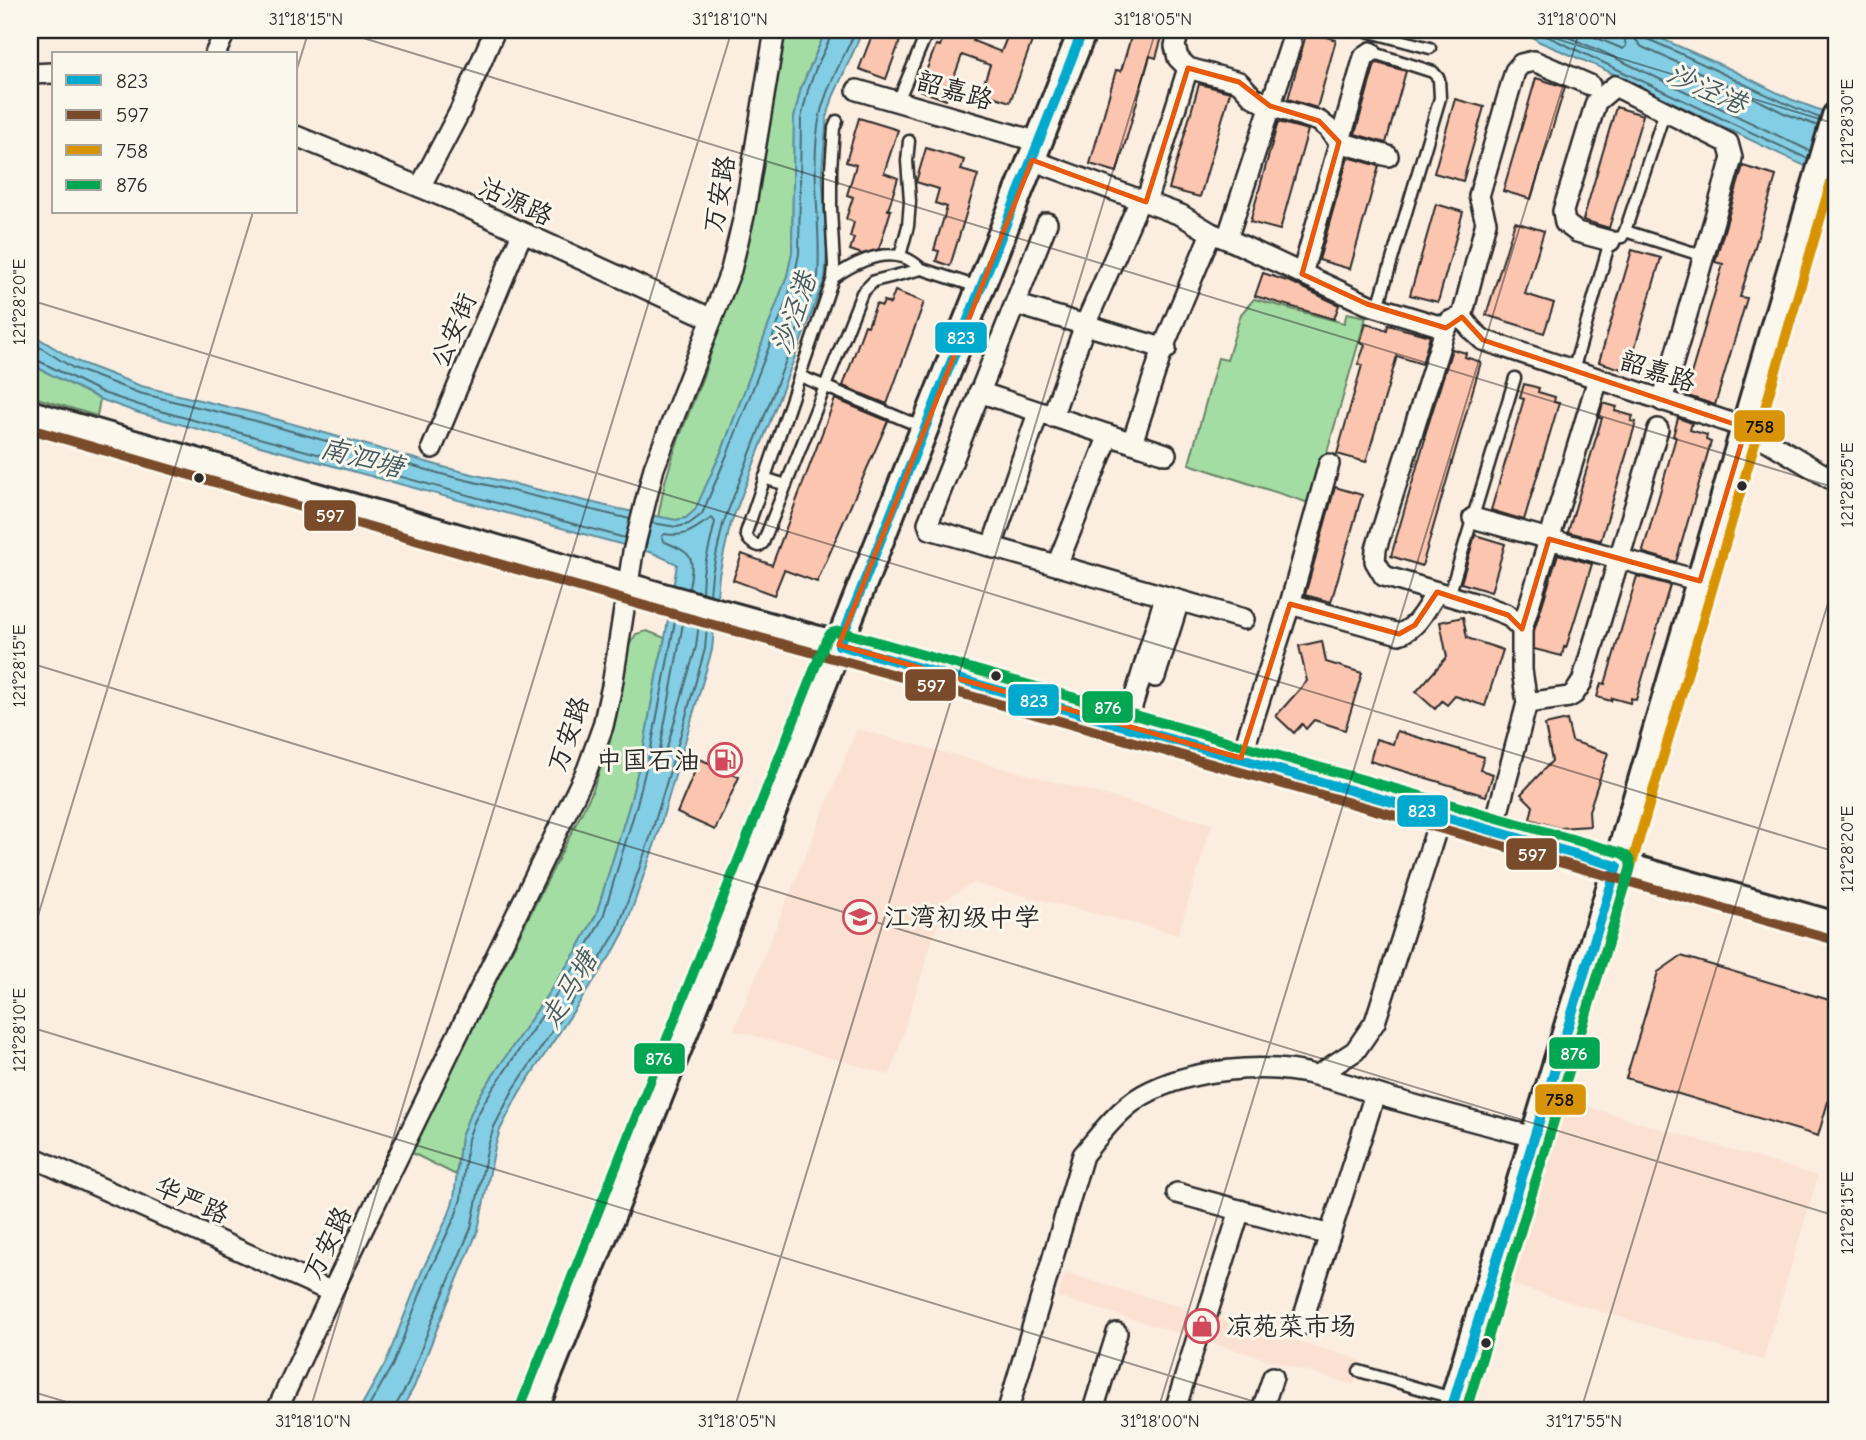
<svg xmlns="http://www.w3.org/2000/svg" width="1866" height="1440" font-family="'Comic Neue','LXGW WenKai TC',sans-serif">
<rect width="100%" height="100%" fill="#fbede0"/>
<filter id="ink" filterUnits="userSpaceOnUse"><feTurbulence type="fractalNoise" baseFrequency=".0143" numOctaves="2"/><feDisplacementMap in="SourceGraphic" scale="14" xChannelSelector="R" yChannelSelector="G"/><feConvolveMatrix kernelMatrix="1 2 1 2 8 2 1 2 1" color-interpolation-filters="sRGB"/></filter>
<g filter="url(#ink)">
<!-- built -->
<g fill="#fbe1d1">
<path d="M857,729L1212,824L1178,934L973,883L945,900L890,1075L734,1030Z"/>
<path d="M1562,1099L1818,1176L1763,1360L1507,1283Z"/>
<path d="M1065,1273L1361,1360L1354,1385L1058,1297Z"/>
</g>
<!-- green -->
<g fill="#a3dda3" stroke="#678467" stroke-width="2">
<path d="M782,30H826L801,88L794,118L792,253L787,276L723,448L695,511L686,518L676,520L658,517L665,482L675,449L704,374L729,299L758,199L770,91Z"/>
<path d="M1254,299L1344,323L1347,313L1366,317L1312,504L1189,464L1218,358L1227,360L1241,314Z"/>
<path d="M30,364L100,399L97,416L30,396Z"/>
<path d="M647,631L665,638L657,672L644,746L630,803L596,915L576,952L480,1095L468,1119L461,1137L456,1175L410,1152L592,792L610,742L628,647L636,634Z"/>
</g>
<!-- water -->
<g fill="#83cee4" stroke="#608d9a" stroke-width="2">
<path d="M826,30H863L833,97L827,117L822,170L827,249L825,278L730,526L719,575L712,650L656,840L624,932L615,949L519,1093L500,1130L495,1147L478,1230L440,1321L414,1387L401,1410H359L386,1362L422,1271L449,1214L454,1198L461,1137L468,1119L480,1095L576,952L596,915L630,803L644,746L657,672L665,638L677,564L653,553L139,413L100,399L30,364V333L76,361L141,386L258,414L447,468L619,509L676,520L686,518L695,510L723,448L787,276L792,253L794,118L801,88Z"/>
<path d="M1521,30H1642L1730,69L1790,99L1836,116V181L1599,67L1540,42Z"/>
</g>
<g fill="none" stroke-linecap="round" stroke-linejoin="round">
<!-- shore -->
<g stroke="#4e6c75" stroke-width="2">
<path d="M1534,30L1808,159"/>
<path d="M1552,30L1605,53L1810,151"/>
<path d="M1578,30L1623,49L1626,46L1623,30"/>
<path d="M1633,30L1635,39L1642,47L1724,83L1784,113L1818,126"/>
<path d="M1642,30L1643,35L1647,39C1706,63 1761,95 1820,118"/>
<path d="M30,341L73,368L139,393L256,421L445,475L630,519"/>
<path d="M30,358L35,359L103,393L142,406L625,538"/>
<path d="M652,523L677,527L689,524L702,514L729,450L784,308L794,278L799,254L801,119L808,90L816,68L828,43L832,30"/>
<path d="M689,589C694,555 695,555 663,541L662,536L665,534C689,538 694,528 712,518L715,522L703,573L702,592"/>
<path d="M710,595L712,574L723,524L818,277C822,223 809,168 820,115C827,85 844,57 856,30"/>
<path d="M684,618L660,749L662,753L666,751L696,647L699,622"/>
<path d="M367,1410L393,1364L428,1274L455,1217L461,1199L468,1139L474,1122L486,1099L582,956L603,917L637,804L651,748L676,616"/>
<path d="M395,1410L396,1405L408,1384L433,1318L471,1228L488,1146L494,1127L513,1090L599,961L618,929L650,838L680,737L705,649L707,625"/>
</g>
</g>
<!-- building -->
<g fill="#fcc5af" stroke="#2b2b2b" stroke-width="2">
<path d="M874,30H904L886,79L859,69Z"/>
<path d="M946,30H977L973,41L1001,52L1010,30H1036L1010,102L981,92L990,65L962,55L946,100L919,90L936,45L940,46Z"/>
<path d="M1133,30H1164L1156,58L1150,56L1117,172L1090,164L1116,70L1121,71Z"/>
<path d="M1307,31L1336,40L1317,108L1288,99Z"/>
<path d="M1377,63L1406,71L1386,143L1355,134L1375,64Z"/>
<path d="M1536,78L1565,87L1531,199L1503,191Z"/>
<path d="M1199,84L1230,92L1200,197L1169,189Z"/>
<path d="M1455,99L1484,107L1463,181L1434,173Z"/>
<path d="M1616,107L1643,115L1609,228L1583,220Z"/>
<path d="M859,118L898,130L884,173L898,178L888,210H891L879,249L862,254L850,250L854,238L850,237L854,222L846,219L853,197L847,195L856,165L846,162Z"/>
<path d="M1278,122L1308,130L1280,230L1250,222Z"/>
<path d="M926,148L964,160L961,170L978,175L950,266L936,261L939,251L934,250L947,207L935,203L939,189L916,182Z"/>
<path d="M1348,157L1379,166L1350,269L1319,260Z"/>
<path d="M1743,166L1776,176L1740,297L1747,298L1715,405L1685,395L1723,264L1715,262Z"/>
<path d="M1436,204L1463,212L1438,302L1410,295Z"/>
<path d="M1515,222L1544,231L1525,294L1554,303L1544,333L1486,315Z"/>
<path d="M1632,250L1661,258L1628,371L1599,362Z"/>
<path d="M1263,273L1293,283L1339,305L1334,319L1255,296Z"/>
<path d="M895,291L924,302L887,404L843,386L865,325L868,326L876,304L882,306L884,301L890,304Z"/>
<path d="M1366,323L1387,330L1388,325L1430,336L1422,364L1397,356L1366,462L1337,454L1362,365L1358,364L1365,345L1360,343Z"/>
<path d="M1452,349L1466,353L1465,357L1481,362L1422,566L1391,556L1425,439L1424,438Z"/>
<path d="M1524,384L1539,388L1538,392L1555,397L1554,402L1559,403L1524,520L1491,510L1524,399L1520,398Z"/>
<path d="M835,399L888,421L817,582L784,570L774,595L733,580L742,554L772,565Z"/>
<path d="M1603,403L1617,407L1615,411L1633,416L1631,421L1636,422L1601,540H1599L1568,532L1602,418H1599Z"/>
<path d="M1678,418L1692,423L1690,430L1707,435L1706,440L1711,442L1676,562L1644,553L1643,551L1676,437L1673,436Z"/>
<path d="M1335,487L1362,495L1331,602L1305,595Z"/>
<path d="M1475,535L1505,544L1491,592L1461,583Z"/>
<path d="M1558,554L1592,564L1566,648L1564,647L1562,656L1534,649V631Z"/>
<path d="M1637,576L1670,585L1636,700L1631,698L1630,703L1612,698L1611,701L1597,697L1601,683L1605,684Z"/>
<path d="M1463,617L1467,638L1503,650L1485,706L1455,696L1447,705L1442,701L1435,709L1416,692L1447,657L1440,622Z"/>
<path d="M1322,641L1326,662L1362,673L1352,707L1345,730L1314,720L1306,729L1302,724L1294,733L1276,716L1307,681L1299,646Z"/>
<path d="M1567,720L1572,741L1608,753L1589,811L1590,826L1559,828L1530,819L1533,806L1521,794L1552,761L1545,725Z"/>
<path d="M1397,731L1484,757L1480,770L1493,774L1486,796L1370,761L1376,739L1393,744Z"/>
<path d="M700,759L739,777L715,830L677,813Z"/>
<path d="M1681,956L1836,1002V1074L1818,1136L1626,1078L1658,972Z"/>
</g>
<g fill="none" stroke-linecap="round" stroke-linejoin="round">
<!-- lane casing -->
<g stroke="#2b2b2b" stroke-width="15">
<g id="lane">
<path d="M1363,30L1430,48"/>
<path d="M1371,52L1433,72L1439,79L1440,98L1378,307"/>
<path d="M898,101L928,30"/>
<path d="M837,121L834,128L831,169V209L834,265L833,278L746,533C748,541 751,543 759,546L763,543L862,293L874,281L922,269L978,287"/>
<path d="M1625,231L1704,256"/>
<path d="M900,256L908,226L910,201L907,161L909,141"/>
<path d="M833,278C851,265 879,250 902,257C910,259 916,264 922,269"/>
<path d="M1573,371L1610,241L1614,238L1622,237L1625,231L1665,111"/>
<path d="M800,376L924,428"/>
<path d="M764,478L786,485"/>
<path d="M1449,596L1515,378"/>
<path d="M1359,1371L1452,1398"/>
</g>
</g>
<!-- street casing -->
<g stroke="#2b2b2b" stroke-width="24">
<g id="street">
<path d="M1179,30L1175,46L1178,58L1188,68L1239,82L1253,97L1270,106L1319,121L1328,128L1339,142L1388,156"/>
<path d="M215,54L226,30"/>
<path d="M30,74L54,73"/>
<path d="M857,90L1039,142"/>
<path d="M296,136L456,202L712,319"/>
<path d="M1032,160L1181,215L1211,233L1234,242L1367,304L1446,328"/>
<path d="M420,187L460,111L495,30"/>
<path d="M1146,202L1188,68"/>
<path d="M1047,223L928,523L930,529L1244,619"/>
<path d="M1227,239L1291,43"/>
<path d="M1610,241L1577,232L1565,223L1563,211L1596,102L1615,86L1728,143L1732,158L1662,401"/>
<path d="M1302,274L1364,57L1371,52"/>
<path d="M1015,304L1166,349"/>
<path d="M1462,317L1450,321L1444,333L1376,549L1375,561L1384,576L1487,607L1508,615L1522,629"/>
<path d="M1462,317L1472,330L1483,340L1746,428L1836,482"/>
<path d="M1462,317L1486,222L1479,196L1515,71L1521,64L1534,61L1590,85"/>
<path d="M979,392L1166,454"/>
<path d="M1052,417L1085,325L1140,200"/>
<path d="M1132,443L1163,348L1211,233"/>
<path d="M432,448L522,233"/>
<path d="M1473,518L1700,581"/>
<path d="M994,548L993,543L1038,413"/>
<path d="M1057,565L1109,435"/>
<path d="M1290,604L1399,634C1418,628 1426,608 1437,592"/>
<path d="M1155,677L1179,601"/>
<path d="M1527,703L1569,697L1574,694L1582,682L1658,429"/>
<path d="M1126,726L1165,597"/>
<path d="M1241,758L1290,604L1329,464"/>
<path d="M1493,831L1527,703L1522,670V629L1598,379"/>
<path d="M1318,1075L1355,1051L1375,1022L1441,815"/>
<path d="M30,1156L332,1292"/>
<path d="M1177,1193L1330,1235"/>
<path d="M1207,1315L1240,1210"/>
<path d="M1301,1325L1375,1094"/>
<path d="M277,1410L332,1292L587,770L603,726L612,686L633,552L654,468L731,270L744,216L775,30"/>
<path d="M1008,1410L1083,1155C1100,1134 1120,1108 1143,1095C1191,1068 1266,1062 1319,1076C1347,1083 1373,1094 1400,1101C1445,1114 1489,1125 1534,1137"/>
<path d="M1093,1410L1117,1333"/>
<path d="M1175,1410L1197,1338"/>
<path d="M1262,1410L1273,1377"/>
</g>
</g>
<!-- secondary casing -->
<g stroke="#2b2b2b" stroke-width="32">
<g id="secondary">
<path d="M30,414L663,597L996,689L1836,926"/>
<path d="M534,1410L1083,30"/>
<path d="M1451,1410L1617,866L1836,116"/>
</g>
</g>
<!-- lane -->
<use href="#lane" stroke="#fbf7ec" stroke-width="10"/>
<!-- street -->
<use href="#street" stroke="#fbf7ec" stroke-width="19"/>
<!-- secondary -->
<use href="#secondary" stroke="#fbf7ec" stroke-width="26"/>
<!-- bus-1 casing -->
<g stroke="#fbf7ec" stroke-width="16">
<g id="bus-1">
<path d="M839,645L1617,866"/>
<path d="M839,645L1083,30"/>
<path d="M1451,1410L1617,866"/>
</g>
</g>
<!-- bus-2 casing -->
<g stroke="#fbf7ec" stroke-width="16">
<path id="bus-2" d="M30,429L659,610L992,702L1832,939"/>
</g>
<!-- bus-3 casing -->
<g stroke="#fbf7ec" stroke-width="16">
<path id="bus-3" d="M1466,1410L1630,870L1836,165"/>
</g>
<!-- bus-4 casing -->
<g stroke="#fbf7ec" stroke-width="16">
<path id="bus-4" d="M521,1405L826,640L831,633L839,631L1621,853C1629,856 1632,862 1630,870L1466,1410"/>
</g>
<!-- bus-1 -->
<use href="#bus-1" stroke="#00a9ce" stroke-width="10"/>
<!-- bus-2 -->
<use href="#bus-2" stroke="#7a4b2a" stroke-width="10"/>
<!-- bus-3 -->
<use href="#bus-3" stroke="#d89406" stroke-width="10"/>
<!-- bus-4 -->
<use href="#bus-4" stroke="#00a651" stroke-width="10"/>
</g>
</g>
<!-- marked area -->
<path fill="none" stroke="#e8590c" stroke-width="5" stroke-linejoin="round" d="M1188,68L1239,82L1270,106L1319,121L1339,142L1302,274L1367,304L1446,328L1462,317L1483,340L1746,428L1700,581L1549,539L1522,629L1508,615L1437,592L1415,625L1399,634L1290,604L1241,758L839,645L1032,160L1146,202Z"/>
<!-- ticks -->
<path fill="none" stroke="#2b2b2b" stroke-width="2" stroke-opacity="0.45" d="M337,30L1836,488M1527,30L1836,124M296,72L309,30M30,300L1836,852M30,663L1836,1216M30,942L253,212M30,1027L1282,1410M30,1391L93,1410M310,1410L732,30M734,1410L1156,30M1158,1410L1580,30M1581,1410L1836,577"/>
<!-- icons -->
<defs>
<g id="fuel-ring" transform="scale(1.75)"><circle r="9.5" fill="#fbf7ec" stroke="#d1495b" stroke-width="1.5"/><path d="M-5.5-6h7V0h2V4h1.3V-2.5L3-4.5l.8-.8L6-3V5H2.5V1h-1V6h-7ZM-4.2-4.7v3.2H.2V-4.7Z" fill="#d1495b"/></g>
<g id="school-ring" transform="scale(1.75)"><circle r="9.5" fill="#fbf7ec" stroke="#d1495b" stroke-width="1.5"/><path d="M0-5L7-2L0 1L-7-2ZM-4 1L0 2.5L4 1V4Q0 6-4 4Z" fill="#d1495b"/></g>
<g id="shop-ring" transform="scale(1.75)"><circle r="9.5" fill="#fbf7ec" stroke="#d1495b" stroke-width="1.5"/><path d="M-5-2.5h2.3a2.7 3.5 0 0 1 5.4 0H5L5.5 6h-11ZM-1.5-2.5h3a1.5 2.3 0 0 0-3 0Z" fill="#d1495b"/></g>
</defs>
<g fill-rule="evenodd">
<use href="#fuel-ring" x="725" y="760"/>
<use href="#school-ring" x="860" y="917"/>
<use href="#shop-ring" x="1202" y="1326"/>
</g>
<!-- markers -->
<g fill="#2b2b2b" stroke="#fbf7ec" stroke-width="2.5">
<circle cx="199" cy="478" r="6"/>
<circle cx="1742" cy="486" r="6"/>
<circle cx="996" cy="676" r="6"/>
<circle cx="1486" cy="1343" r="6"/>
</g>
<g text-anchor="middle" stroke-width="6" stroke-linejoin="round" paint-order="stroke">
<!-- street labels -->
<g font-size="26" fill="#2b2b2b" stroke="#fbf7ec">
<text transform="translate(955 90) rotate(16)" y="9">韶嘉路</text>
<text transform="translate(719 194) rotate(-80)" y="9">万安路</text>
<text transform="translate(516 201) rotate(25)" y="9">沽源路</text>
<text transform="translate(453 330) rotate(-67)" y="9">公安街</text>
<text transform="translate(1658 371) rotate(18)" y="9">韶嘉路</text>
<text transform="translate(568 734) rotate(-71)" y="9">万安路</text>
<text transform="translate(192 1200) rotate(24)" y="9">华严路</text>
<text transform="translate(327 1243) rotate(-64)" y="9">万安路</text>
</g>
<!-- poi labels -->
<g font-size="26" fill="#2b2b2b" stroke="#fbf7ec" text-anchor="start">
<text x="700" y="769" text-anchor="end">中国石油</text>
<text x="884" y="926">江湾初级中学</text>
<text x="1226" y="1335">凉苑菜市场</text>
</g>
<!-- water labels -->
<g font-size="28" font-style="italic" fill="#455c62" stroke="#fbf7ec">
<text transform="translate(1707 88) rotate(24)" y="10">沙泾港</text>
<text transform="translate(793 313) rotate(-71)" y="10">沙泾港</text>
<text transform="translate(362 457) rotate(15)" y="10">南泗塘</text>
<text transform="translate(568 989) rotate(-59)" y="10">走马塘</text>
</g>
</g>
<g stroke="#fbf7ec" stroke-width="2.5">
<rect x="934" y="321" width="54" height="33" rx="7" fill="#00a9ce"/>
<rect x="1733" y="409" width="53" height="34" rx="7" fill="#d89406"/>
<rect x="303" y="499" width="54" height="33" rx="7" fill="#7a4b2a"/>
<rect x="904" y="668" width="53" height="34" rx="7" fill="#7a4b2a"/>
<rect x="1007" y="683" width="53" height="34" rx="7" fill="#00a9ce"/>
<rect x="1081" y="690" width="53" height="34" rx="7" fill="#00a651"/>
<rect x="1396" y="794" width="53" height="34" rx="7" fill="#00a9ce"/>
<rect x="1505" y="837" width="53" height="34" rx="7" fill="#7a4b2a"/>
<rect x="1548" y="1036" width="53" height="34" rx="7" fill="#00a651"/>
<rect x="633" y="1042" width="53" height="33" rx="7" fill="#00a651"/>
<rect x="1534" y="1083" width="53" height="33" rx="7" fill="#d89406"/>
</g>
<g font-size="19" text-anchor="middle" font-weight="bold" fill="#fff">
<text x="961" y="344">823</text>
<text x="330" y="522">597</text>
<text x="931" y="692">597</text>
<text x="1034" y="707">823</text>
<text x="1108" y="714">876</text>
<text x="1422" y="817">823</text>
<text x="1532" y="861">597</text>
<text x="1574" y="1060">876</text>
<text x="659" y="1065">876</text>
</g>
<g font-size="19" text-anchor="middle" font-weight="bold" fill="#111">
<text x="1760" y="433">758</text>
<text x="1560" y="1106">758</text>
</g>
<!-- margin -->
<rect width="1866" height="1440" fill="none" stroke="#fbf7ec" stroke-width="77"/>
<!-- legend -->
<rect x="52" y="52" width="245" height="161" fill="#fbf7ec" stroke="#a8a59f" stroke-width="2"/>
<rect x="66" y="75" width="35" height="10" fill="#00a9ce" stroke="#a8a59f" stroke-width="2"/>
<text x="116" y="88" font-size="21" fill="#2b2b2b">823</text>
<rect x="66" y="110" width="35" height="10" fill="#7a4b2a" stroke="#a8a59f" stroke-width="2"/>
<text x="116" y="122" font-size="21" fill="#2b2b2b">597</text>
<rect x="66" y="145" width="35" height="10" fill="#d89406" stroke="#a8a59f" stroke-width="2"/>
<text x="116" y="158" font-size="21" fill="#2b2b2b">758</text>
<rect x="66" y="180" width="35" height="10" fill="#00a651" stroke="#a8a59f" stroke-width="2"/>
<text x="116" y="192" font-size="21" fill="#2b2b2b">876</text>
<rect x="38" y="38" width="1790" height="1364" fill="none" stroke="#2b2b2b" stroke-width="2.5"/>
<g font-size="18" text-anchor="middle" fill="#2b2b2b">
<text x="306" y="25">31°18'15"N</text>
<text x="730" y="25">31°18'10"N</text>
<text x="1153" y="25">31°18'05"N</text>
<text x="1577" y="25">31°18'00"N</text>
<text transform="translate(1847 122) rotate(-90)" y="6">121°28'30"E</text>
<text transform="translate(19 302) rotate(-90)" y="6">121°28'20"E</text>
<text transform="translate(1847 485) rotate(-90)" y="6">121°28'25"E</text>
<text transform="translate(19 666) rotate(-90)" y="6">121°28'15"E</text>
<text transform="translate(1847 849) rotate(-90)" y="6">121°28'20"E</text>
<text transform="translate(19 1030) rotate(-90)" y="6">121°28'10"E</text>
<text transform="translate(1847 1213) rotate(-90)" y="6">121°28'15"E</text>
<text x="313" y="1427">31°18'10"N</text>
<text x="737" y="1427">31°18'05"N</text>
<text x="1160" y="1427">31°18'00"N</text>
<text x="1584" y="1427">31°17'55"N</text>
</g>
</svg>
